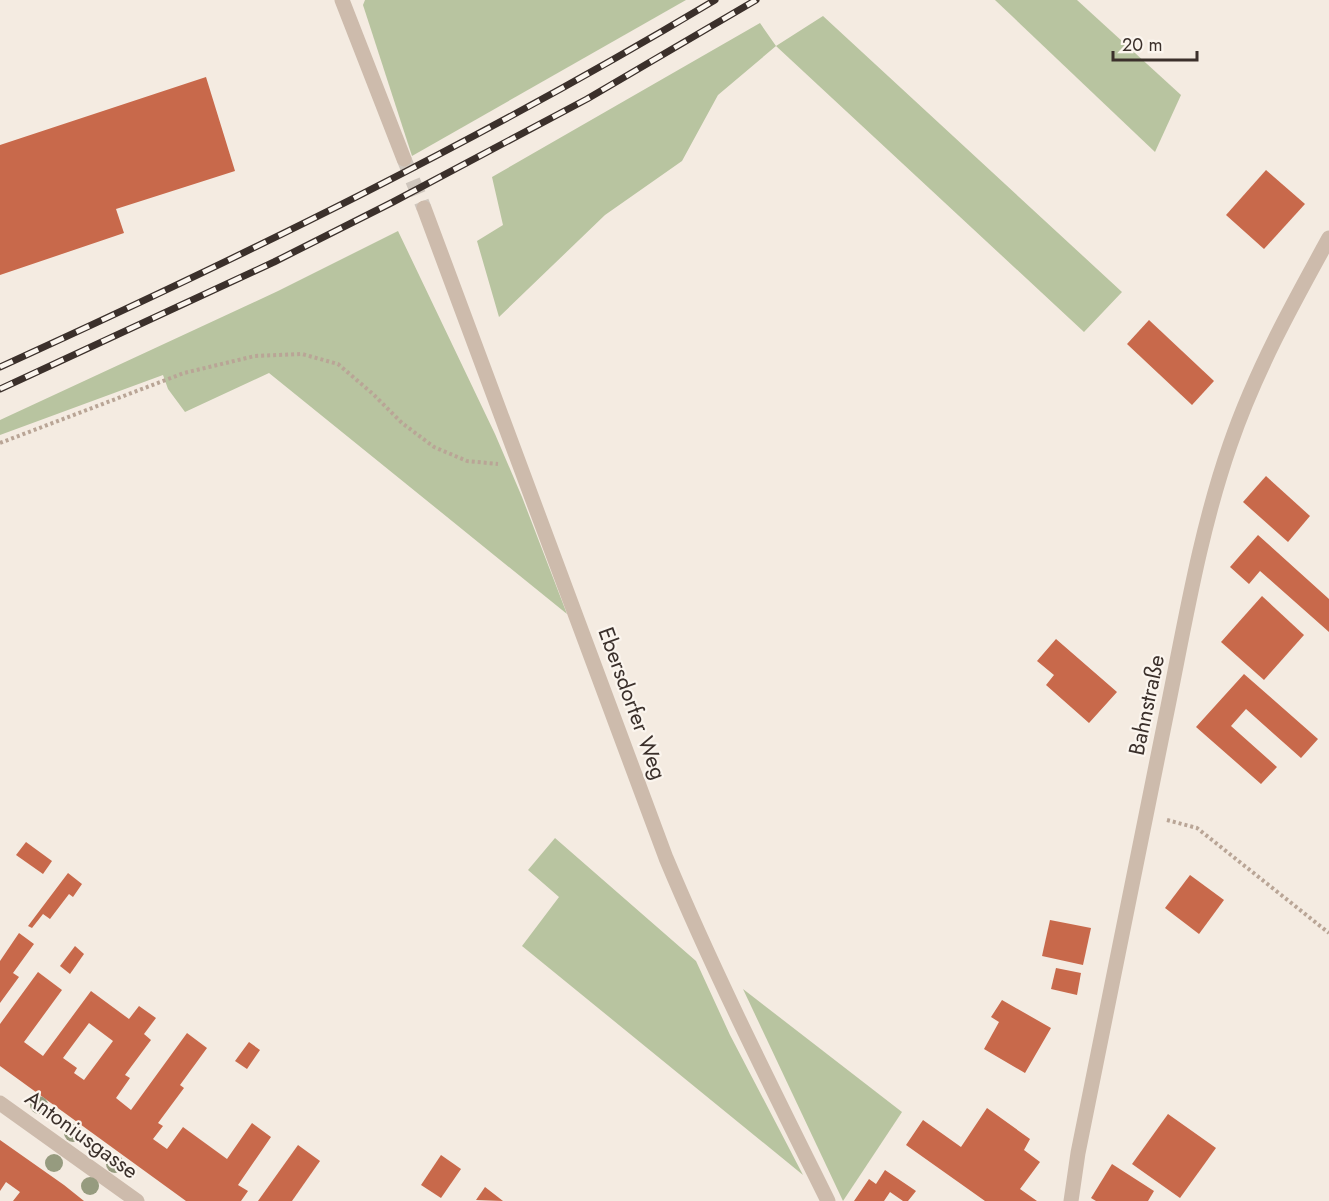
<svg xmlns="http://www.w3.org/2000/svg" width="1329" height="1201" font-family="Jost,sans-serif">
<rect width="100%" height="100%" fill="#f4ebe1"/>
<!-- green -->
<g fill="#b8c4a0">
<path d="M365,0H686L412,156L363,5Z"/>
<path d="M995,0H1077L1181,95L1155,152Z"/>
<path d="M823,16L1122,292L1084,332L776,46L718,95L682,161L605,215L499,317L477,241L503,225L492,177L760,23L776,46Z"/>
<path d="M398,231L495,434L522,497L567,614L269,373L185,412L168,389L163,375L0,435V420L278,291Z"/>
<path d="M555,838L696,961L730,1035L803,1175L522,946L559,897L528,870Z"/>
<path d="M743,989L902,1112L843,1201Z"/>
</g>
<!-- building -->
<g fill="#c8694b" fill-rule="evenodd">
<path d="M206,77L235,171L116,209L124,233L0,275V145Z"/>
<path d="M1266,170L1305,204L1264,249L1226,215Z"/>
<path d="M1149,320L1214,381L1192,405L1127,344Z"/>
<path d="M1266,476L1310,516L1288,542L1243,502Z"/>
<path d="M1258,535L1329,599V632L1260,571L1249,584L1230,567Z"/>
<path d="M1262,596L1304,635L1264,680L1221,642Z"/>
<path d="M1056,639L1117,692L1089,723L1046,685L1054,675L1037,661Z"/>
<path d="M1244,674L1318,739L1301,758L1246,709L1231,726L1277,767L1261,784L1196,727Z"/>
<path d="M26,842L52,861L43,874L16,855Z"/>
<path d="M68,873L82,884L73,897L69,894L50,919L43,914L32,928L28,926Z"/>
<path d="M1190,875L1224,900L1199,934L1165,908Z"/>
<path d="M1050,920L1091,928L1083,965L1042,956Z"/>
<path d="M19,933L34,944L13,973L19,977L0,1003V961Z"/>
<path d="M75,946L84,954L70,974L60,966Z"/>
<path d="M1056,968L1081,973L1077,995L1051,989Z"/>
<path d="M38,972L62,990L24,1042L43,1056L91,991L129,1019L139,1006L156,1018L144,1034L151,1040L125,1075L130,1078L116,1098L131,1110L187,1033L207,1048L180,1085L184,1088L158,1123L163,1126L153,1139L167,1149L183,1127L227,1159L252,1123L271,1137L238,1185L248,1191L241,1201H186L0,1066V1024ZM89,1023L113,1041L84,1080L74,1073L77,1068L63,1058Z"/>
<path d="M1002,1000L1051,1028L1025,1073L984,1049L999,1022L991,1017Z"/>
<path d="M249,1042L260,1050L247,1069L235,1061Z"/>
<path d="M987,1108L1030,1139L1024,1150L1040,1162L1020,1189L1037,1201H985L906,1145L923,1120L961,1147Z"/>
<path d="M1168,1114L1216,1148L1180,1198L1132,1164Z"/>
<path d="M0,1140L64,1185L84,1201H13L20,1192L6,1182L0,1191Z"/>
<path d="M298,1145L320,1161L292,1201H258Z"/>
<path d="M441,1155L461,1169L441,1198L421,1185Z"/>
<path d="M1112,1164L1154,1191L1148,1201H1096L1091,1198Z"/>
<path d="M885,1170L916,1191L908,1201H903L890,1192L884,1201H854L869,1179L876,1184Z"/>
<path d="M485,1187L503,1201L476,1200Z"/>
</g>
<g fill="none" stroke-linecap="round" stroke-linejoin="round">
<!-- minor-tunnel -->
<path stroke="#cfc6bd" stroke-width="15" stroke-dasharray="15 8" stroke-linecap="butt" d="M404,159L424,208"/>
<!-- path -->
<g stroke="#b9a596" stroke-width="4" stroke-dasharray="3 3" stroke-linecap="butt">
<path d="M0,443L184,373L255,356L302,354L338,364L373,394L402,423L434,447L467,461L498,464"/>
<path d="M1167,820L1197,828L1329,933"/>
</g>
<!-- minor -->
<g stroke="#cdbbac" stroke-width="15">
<path d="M342,0L404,159"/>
<path d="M424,208L666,858C715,975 772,1088 828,1201"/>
<path d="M0,1103L137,1201"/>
<path d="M1071,1201L1078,1153C1107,1009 1136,865 1165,721C1184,629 1199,534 1230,445C1255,372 1292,305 1329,238"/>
</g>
<!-- rail casing -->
<g stroke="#3b302b" stroke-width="7">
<g id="rail">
<path d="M0,367C244,256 485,138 715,0"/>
<path d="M0,389L274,262L393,202L587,99L756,0"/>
</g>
</g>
<!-- rail -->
<use href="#rail" stroke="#fbf5ee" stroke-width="4.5" stroke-dasharray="14" stroke-linecap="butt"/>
</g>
<!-- trees -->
<g fill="#969b7f">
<circle cx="39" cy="1105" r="9"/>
<circle cx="73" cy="1133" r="9"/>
<circle cx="54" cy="1163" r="9"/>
<circle cx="115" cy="1164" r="9"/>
<circle cx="90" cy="1186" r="9"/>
</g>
<g text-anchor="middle" stroke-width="4.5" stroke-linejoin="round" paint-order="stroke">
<!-- street labels -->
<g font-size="22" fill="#3b302b" stroke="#fbf5ee">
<text transform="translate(633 703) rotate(70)" y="8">Ebersdorfer Weg</text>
<text transform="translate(1146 705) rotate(-78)" y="8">Bahnstraße</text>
<text transform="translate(82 1134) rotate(36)" y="8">Antoniusgasse</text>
</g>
</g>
<!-- scale -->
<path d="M1113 51v9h84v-9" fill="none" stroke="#3b302b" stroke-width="3"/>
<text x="1122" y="51" font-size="18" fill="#3b302b" stroke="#fbf5ee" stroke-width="4.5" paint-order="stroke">20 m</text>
</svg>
